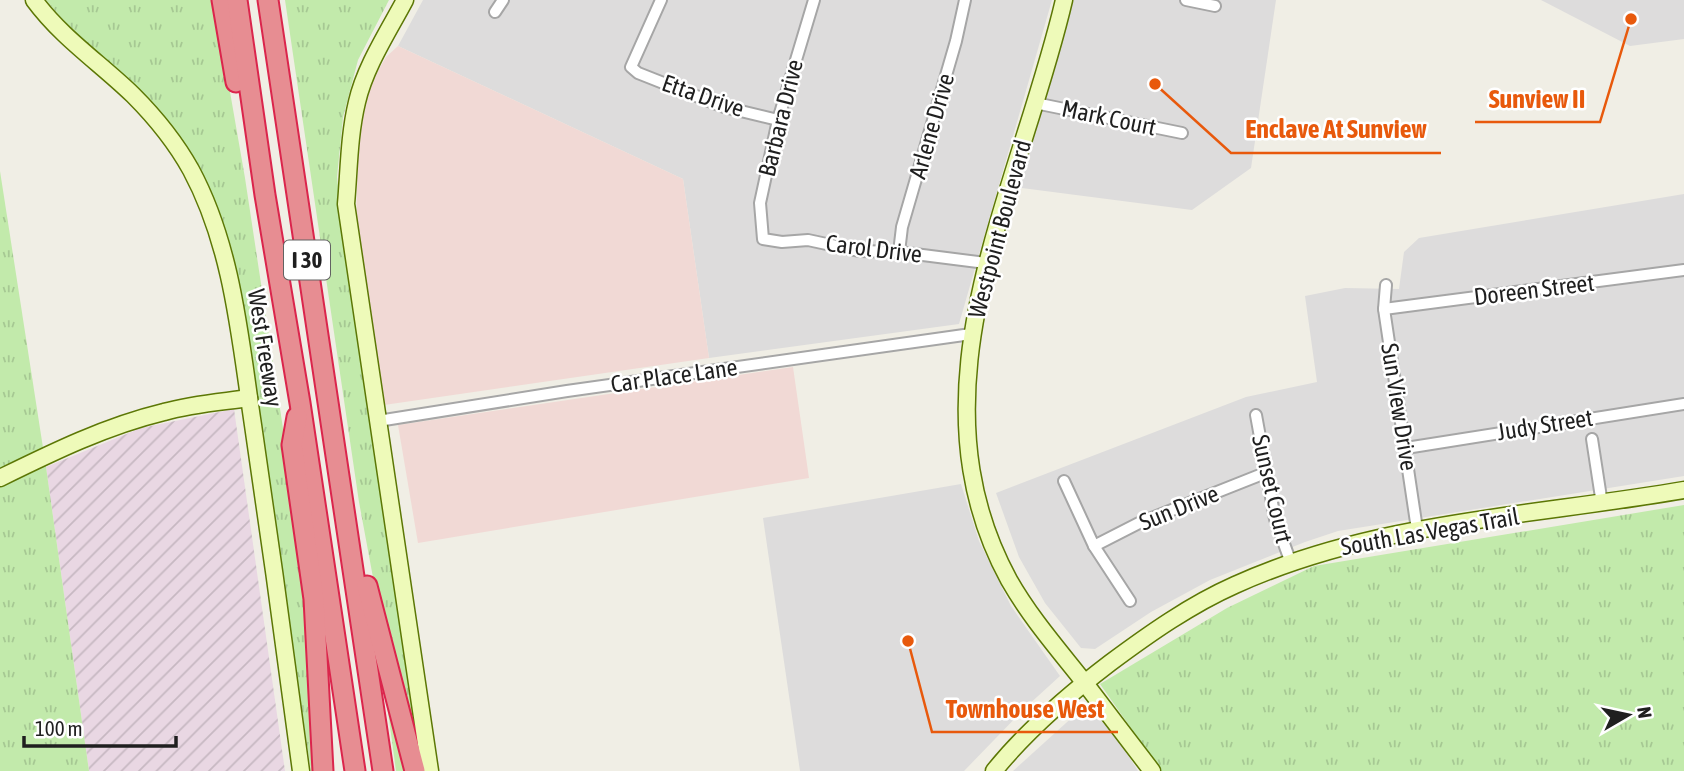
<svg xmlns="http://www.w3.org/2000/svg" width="1684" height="771" font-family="'Asap Condensed',sans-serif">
<defs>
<pattern id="industrial-furrows" width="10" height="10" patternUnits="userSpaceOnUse" patternTransform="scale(1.75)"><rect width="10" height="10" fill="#e9d7e3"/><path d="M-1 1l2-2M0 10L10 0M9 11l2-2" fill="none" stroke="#c7b8c2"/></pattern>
<pattern id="grass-tufts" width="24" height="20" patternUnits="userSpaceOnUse" patternTransform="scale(1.75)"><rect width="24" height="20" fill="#c2eaab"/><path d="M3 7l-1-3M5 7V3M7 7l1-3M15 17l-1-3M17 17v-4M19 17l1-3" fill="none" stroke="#a6c893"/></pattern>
</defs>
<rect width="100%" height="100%" fill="#f0eee5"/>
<!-- residential -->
<g fill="#dddcdc">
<path d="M423,0H1052L959,324L709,358L683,179L398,46Z"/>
<path d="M1070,0H1276L1251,168L1192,210L1015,187Z"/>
<path d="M1541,0H1684V39L1630,46Z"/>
<path d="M1684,194V476L1338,531L1305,542L1210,580L1151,612L1095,649L1081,648L1045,603L1019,557L996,493L1246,397L1317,382L1305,296L1345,288L1399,289L1404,252L1419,238Z"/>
<path d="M961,484L979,541L1011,606L1060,676L1026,707L964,771H800L763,518Z"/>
<path d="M1087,704L1121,744L1138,771H1013Z"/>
</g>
<!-- commercial -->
<g fill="#f1d9d5">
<path d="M398,46L683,179L709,358L384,405L356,224L359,123L367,90L386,57Z"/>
<path d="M793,367L809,478L418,543L398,425Z"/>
</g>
<!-- industrial -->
<path fill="url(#industrial-furrows)" d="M234,409L285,771H89L46,467L141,428Z"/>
<!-- grass -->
<g fill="url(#grass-tufts)">
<path d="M46,0H214L245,178L304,567L319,771H311L235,271C220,201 188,135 135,85C104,57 72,33 46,0Z"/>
<path d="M285,0H389L358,60L343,117L337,177L342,221L425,771L377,599L359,502Z"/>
<path d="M0,171L46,467L89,771H0Z"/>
<path d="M1684,505V771H1161L1100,684L1227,608L1314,566Z"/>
<path d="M383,675L407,771H396Z"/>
</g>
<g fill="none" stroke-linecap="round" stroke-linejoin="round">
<!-- street casing -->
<g stroke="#a6a6a6" stroke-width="14">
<g id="street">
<path d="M661,0L631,67L638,73L724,107L778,120"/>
<path d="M814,0L778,120L760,203L763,239L782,242L808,240L859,251L899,252L986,263"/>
<path d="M1186,0L1215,6"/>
<path d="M495,12L503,0"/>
<path d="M1035,103L1182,133"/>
<path d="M899,252L902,227L956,41L965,0"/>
<path d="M1386,285L1384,309L1417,529"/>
<path d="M1384,309L1684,270"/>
<path d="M1256,415L1275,519L1291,563"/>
<path d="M378,421L567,391L971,334"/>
<path d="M1592,439L1602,504"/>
<path d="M1406,448L1684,404"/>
<path d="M1064,481L1094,546L1130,601"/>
<path d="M1094,546L1139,523L1265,473"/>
</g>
</g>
<!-- secondary casing -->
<g stroke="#5c7705" stroke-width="19">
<g id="secondary">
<path d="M34,0C62,38 100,63 133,95C155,117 176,143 191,170C233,248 240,339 253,425C270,540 286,656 301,771"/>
<path d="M405,0C388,32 365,67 357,102C349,135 349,170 346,204L430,771"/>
<path d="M1064,0C1020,190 905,389 1009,580C1030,617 1058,649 1084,682C1107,712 1129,741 1152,771"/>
<path d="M0,478C53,452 106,426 164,412C192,404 221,402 249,398"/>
<path d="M994,771C1027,730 1068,695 1110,663C1149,634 1190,605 1235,585C1376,521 1534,516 1684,490"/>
</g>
</g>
<!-- highway casing -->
<g stroke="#db254c" stroke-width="23">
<g id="highway">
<path d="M222,0L236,82"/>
<path d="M237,0L265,195L300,403L355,771"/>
<path d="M268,0L383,771"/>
<path d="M297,417L292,445L314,599L323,771"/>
<path d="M367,586L415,771"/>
</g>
</g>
<!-- street -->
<use href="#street" stroke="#fff" stroke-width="10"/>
<!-- secondary -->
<use href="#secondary" stroke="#eefab9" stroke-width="16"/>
<!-- highway -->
<use href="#highway" stroke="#e78d92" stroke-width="19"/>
</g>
<g text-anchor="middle" stroke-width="5" stroke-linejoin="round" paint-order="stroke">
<!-- shield labels -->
<rect fill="#fff" stroke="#626262" stroke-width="2" x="284" y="240.5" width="46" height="39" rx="5"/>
<g font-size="23" font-weight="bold" fill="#1f1f1f">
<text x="307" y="268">I 30</text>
</g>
<!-- street labels -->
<g font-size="24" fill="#1f1f1f" stroke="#fff">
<text transform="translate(703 96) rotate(19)" y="8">Etta Drive</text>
<text transform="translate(781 118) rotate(-76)" y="8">Barbara Drive</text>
<text transform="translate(1109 118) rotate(12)" y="8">Mark Court</text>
<text transform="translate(932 126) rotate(-74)" y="8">Arlene Drive</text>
<text transform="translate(1000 229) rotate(-75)" y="8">Westpoint Boulevard</text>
<text transform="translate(874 249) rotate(7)" y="8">Carol Drive</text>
<text transform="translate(1534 290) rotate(-7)" y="8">Doreen Street</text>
<text transform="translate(265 348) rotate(81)" y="8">West Freeway</text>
<text transform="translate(674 376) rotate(-8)" y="8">Car Place Lane</text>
<text transform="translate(1399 407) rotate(81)" y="8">Sun View Drive</text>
<text transform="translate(1545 425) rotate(-9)" y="8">Judy Street</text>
<text transform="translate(1272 489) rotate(77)" y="8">Sunset Court</text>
<text transform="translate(1179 508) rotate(-22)" y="8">Sun Drive</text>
<text transform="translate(1430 532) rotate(-10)" y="8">South Las Vegas Trail</text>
</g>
</g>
<!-- callouts -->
<path fill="none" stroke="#e8590c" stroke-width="2.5" d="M1631 19L1600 122H1475M1155 84L1231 153H1441M908 641L932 732H1118"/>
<g fill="#e8590c" stroke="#fff" stroke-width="2.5">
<circle cx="1631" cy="19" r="7"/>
<circle cx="1155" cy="84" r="7"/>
<circle cx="908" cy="641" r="7"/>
</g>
<g font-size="26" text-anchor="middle" font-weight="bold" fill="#e8590c" stroke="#fff" stroke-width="5" stroke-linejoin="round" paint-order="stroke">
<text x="1537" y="108">Sunview II</text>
<text x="1336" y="138">Enclave At Sunview</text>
<text x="1025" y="718">Townhouse West</text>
</g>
<!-- north arrow -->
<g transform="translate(1628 715) rotate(81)" stroke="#ffffff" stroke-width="5" paint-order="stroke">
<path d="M0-5L12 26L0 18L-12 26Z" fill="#1f1f1f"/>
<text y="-10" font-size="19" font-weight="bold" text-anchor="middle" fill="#1f1f1f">N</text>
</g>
<!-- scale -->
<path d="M24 736v10h152v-10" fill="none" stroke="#1f1f1f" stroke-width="3.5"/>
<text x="35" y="736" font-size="21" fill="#1f1f1f" stroke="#ffffff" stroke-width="5" paint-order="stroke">100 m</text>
</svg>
